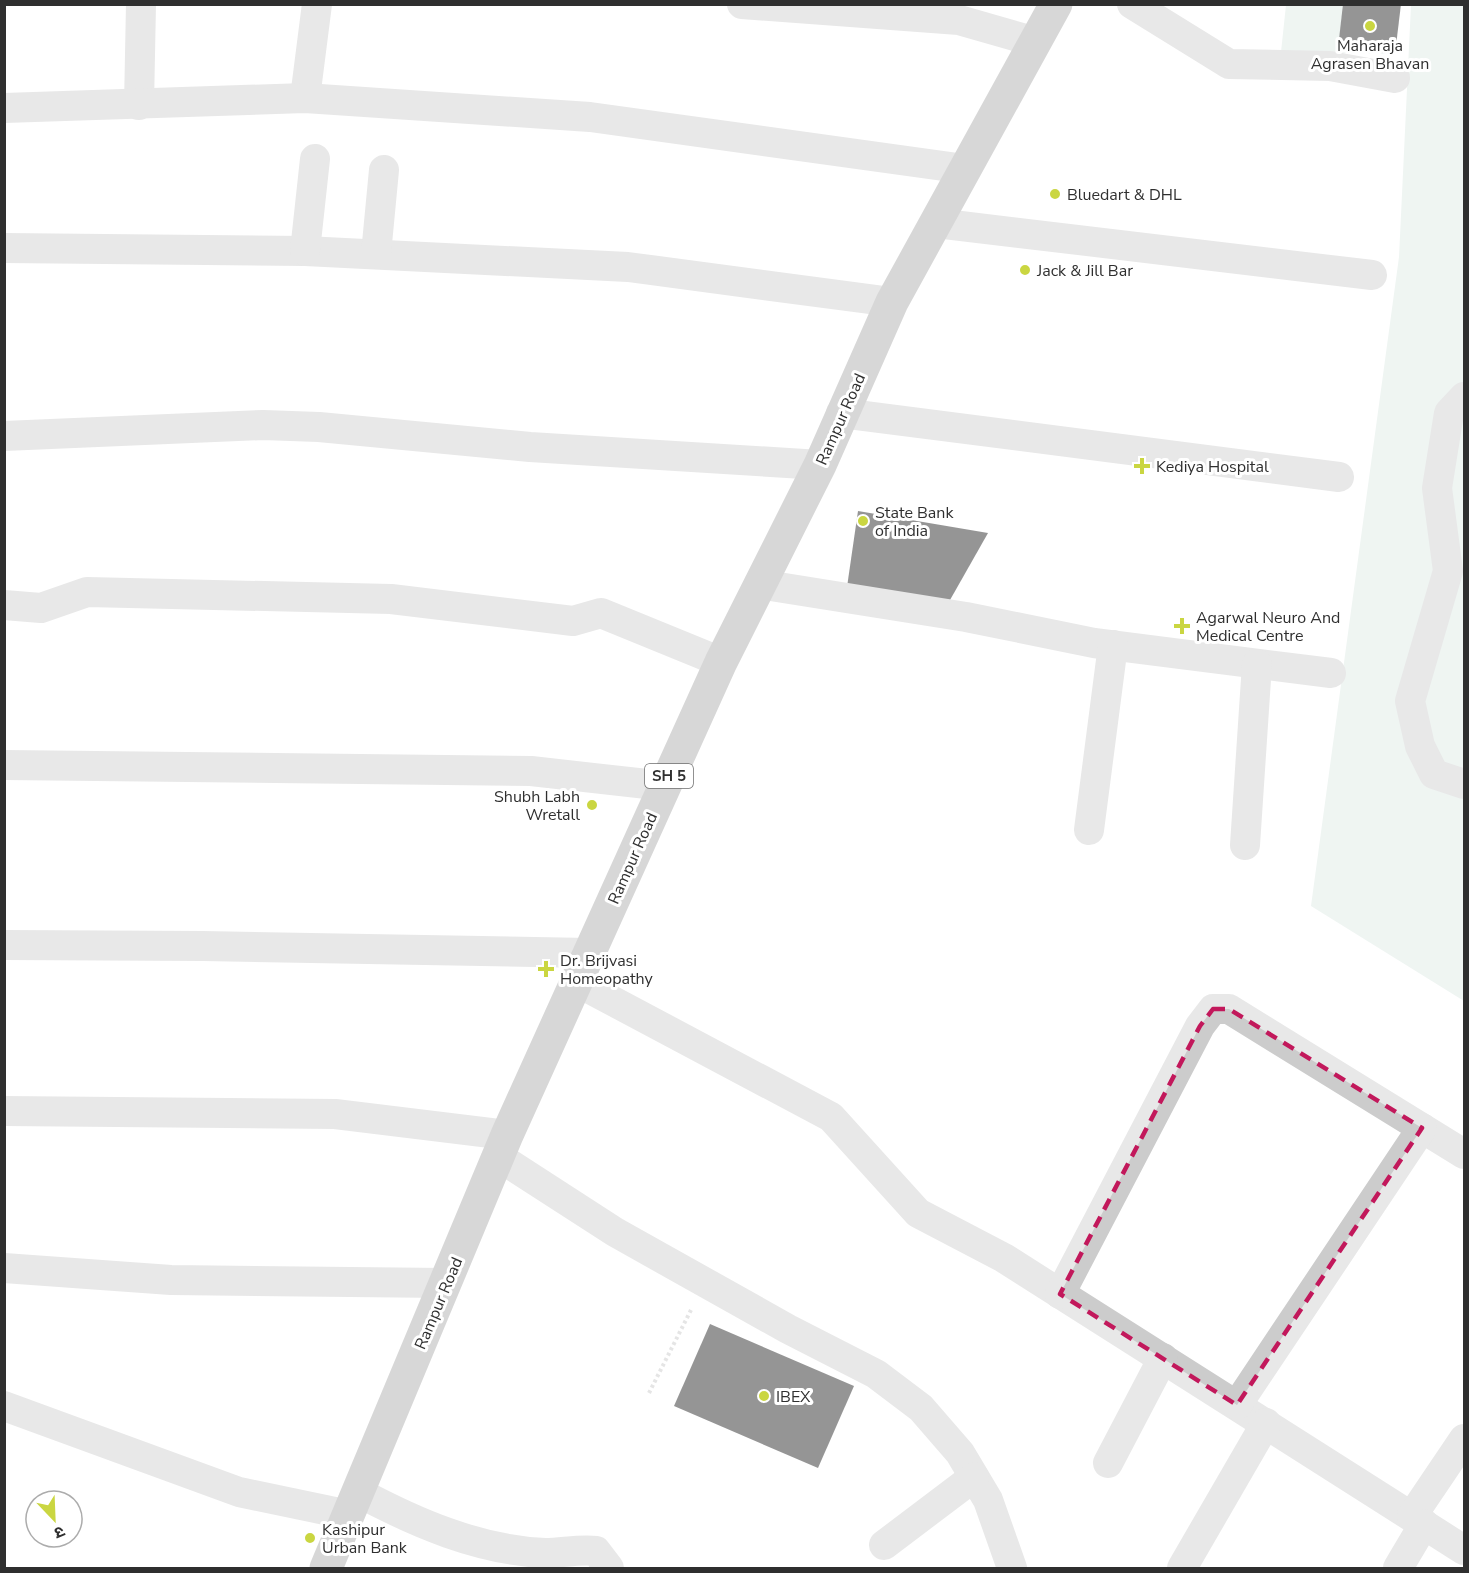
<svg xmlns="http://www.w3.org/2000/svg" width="1469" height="1573" font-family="'Nunito Sans','Noto Sans Devanagari',sans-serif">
<rect width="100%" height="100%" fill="#fff"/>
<!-- green -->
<g fill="#dbe8e3">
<path d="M1343,4L1339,48L1395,54L1281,52L1286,5Z"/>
<path d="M1411,5H1464V1001L1311,906L1399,257Z"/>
</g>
<!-- building -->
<g fill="#161616">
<path d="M1343,4H1401L1395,54L1338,48Z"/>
<path d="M858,511L988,533L950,600L847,587Z"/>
<path d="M710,1324L854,1386L818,1468L674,1406Z"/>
</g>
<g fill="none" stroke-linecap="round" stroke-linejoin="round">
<!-- path -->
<path stroke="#c6c6c6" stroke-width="4" stroke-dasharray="3 3" stroke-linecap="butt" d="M649,1393L692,1308"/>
<!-- minor -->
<g stroke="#ccc" stroke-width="30">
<path d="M742,4L959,20L1036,42"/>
<path d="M1132,4L1229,64L1330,66L1395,78"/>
<path d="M305,98L317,4"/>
<path d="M139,105L141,4"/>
<path d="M4,108L305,98L590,117L965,169"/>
<path d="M936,223L1372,275"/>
<path d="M4,248L305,251L628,267L892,302"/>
<path d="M305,251L315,159"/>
<path d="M376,254L384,170"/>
<path d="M1464,397L1449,413L1437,488L1448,571L1410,701L1420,746L1434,774L1464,784"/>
<path d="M841,413L1339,477"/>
<path d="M4,436L263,425L319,427L530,447L820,465"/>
<path d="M759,584L966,617L1094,643L1331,673"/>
<path d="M4,605L41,608L87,592L391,599L573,621L601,613L721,662"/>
<path d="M4,765L531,771L665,786"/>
<path d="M1089,830L1113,645"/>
<path d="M1245,845L1257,664"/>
<path d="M4,945L203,946L589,953"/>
<path d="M577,982L831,1117L918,1213L1004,1258L1464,1550"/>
<path d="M4,1111L335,1114L507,1135"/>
<path d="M499,1157L615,1232L788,1329L876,1374L921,1408L960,1453L988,1500L1012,1568"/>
<path d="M4,1268L171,1280L446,1283"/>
<path d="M1060,1294L1200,1026L1213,1009H1229L1464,1154"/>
<path d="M1237,1405L1422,1128"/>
<path d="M4,1406L239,1492L349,1515"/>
<path d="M1108,1463L1163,1358"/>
<path d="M358,1492C416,1523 478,1550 545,1553C562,1553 579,1549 596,1551L609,1568"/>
<path d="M1412,1516L1464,1439"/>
<path d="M884,1545L974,1477"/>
<path d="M1182,1568L1266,1423"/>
<path d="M1398,1568L1424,1524"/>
</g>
<!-- major -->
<path stroke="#a7a7a7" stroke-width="33" d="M326,1568L507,1135L721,662L820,465L892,302L1056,4"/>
</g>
<!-- marked area -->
<path d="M0 0H1469V1573H0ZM1213,1009H1229L1422,1128L1237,1405L1060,1294L1200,1026Z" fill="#fff" fill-opacity=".55" fill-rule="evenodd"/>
<path fill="none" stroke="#c2185b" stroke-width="4.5" stroke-dasharray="12 8" stroke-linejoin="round" d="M1213,1009H1229L1422,1128L1237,1405L1060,1294L1200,1026Z"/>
<!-- markers -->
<g fill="#cad641" stroke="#fff" stroke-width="2">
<circle cx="1370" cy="26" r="6"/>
<circle cx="1055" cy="194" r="6"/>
<circle cx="1025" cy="270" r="6"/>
<path d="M1139 457h6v6h6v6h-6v6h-6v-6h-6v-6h6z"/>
<circle cx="863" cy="521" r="6"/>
<path d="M1179 617h6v6h6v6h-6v6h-6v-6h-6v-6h6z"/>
<circle cx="592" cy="805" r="6"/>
<path d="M543 960h6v6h6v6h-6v6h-6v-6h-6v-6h6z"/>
<circle cx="764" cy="1396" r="6"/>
<circle cx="310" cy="1538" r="6"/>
</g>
<g text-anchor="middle" stroke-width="6" stroke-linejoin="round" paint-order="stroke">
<!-- shield labels -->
<rect fill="#fff" stroke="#6d6d6d" stroke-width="1.5" x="645" y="764" width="48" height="24" rx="4.5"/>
<g font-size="15" font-weight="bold" fill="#2f2f2f">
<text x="669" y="781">SH 5</text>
</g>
<!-- poi labels -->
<g font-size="16" fill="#2f2f2f" stroke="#fff" text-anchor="start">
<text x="1370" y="51" text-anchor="middle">Maharaja<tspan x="1370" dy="18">Agrasen Bhavan</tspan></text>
<text x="1067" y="200">Bluedart &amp; DHL</text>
<text x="1037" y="276">Jack &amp; Jill Bar</text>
<text x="1156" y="472">Kediya Hospital</text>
<text x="875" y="518">State Bank<tspan x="875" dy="18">of India</tspan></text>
<text x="1196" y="623">Agarwal Neuro And<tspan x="1196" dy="18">Medical Centre</tspan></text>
<text x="580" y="802" text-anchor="end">Shubh Labh<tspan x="580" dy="18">Wretall</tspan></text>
<text x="560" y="966">Dr. Brijvasi<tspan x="560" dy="18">Homeopathy</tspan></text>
<text x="776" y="1402">IBEX</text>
<text x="322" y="1535">Kashipur<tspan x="322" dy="18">Urban Bank</tspan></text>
</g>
<!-- street labels -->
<g font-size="16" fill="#2f2f2f" stroke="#fff">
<text transform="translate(840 419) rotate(-66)" y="6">Rampur Road</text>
<text transform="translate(632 858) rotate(-66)" y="6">Rampur Road</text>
<text transform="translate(438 1303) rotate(-67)" y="6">Rampur Road</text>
</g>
</g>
<!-- border -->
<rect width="1469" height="1573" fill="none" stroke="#2f2f2f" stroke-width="12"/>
<!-- north arrow -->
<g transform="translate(54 1519) rotate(157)"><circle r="28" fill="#ffffff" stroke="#acacac" stroke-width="1.5"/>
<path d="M0-4.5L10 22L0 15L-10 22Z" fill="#cad641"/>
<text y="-9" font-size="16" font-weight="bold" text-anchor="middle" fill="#2f2f2f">उ</text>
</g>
</svg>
